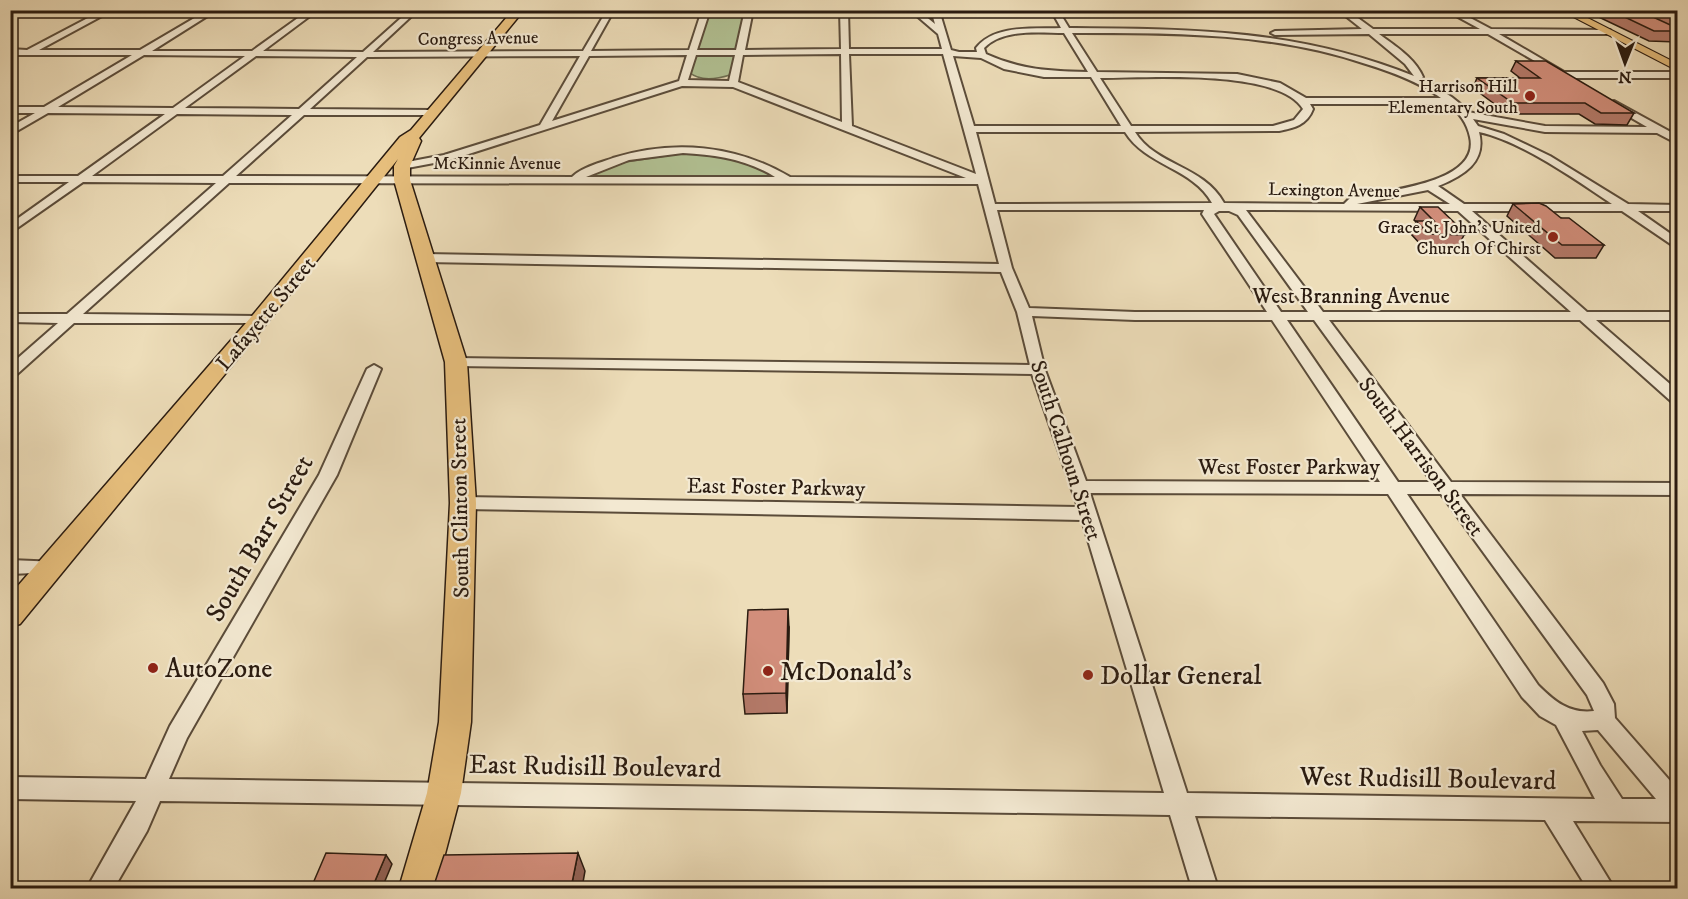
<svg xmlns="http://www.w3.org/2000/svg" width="1688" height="899" font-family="'IM FELL DW Pica',serif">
<rect width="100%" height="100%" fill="#edddb9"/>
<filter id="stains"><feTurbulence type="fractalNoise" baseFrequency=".00333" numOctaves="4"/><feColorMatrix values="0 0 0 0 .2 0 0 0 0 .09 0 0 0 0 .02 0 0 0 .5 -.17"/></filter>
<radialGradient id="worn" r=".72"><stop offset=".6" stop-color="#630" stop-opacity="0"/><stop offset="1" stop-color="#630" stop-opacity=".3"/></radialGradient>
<!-- green -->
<g fill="#b2c294" stroke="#6e6e52" stroke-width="1.5">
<path d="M708,11H746L737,49H696Z"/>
<path d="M729,54L735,55L730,75C717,79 700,82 689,72L696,55Z"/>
<path d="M679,154C714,154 743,159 774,176L771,178L586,176L619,163Z"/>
</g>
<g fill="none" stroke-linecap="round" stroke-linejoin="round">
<!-- minor casing -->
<g stroke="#5b4c3a" stroke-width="4">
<g id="minor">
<path d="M103,10H113L39,50H140L208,10H217L152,51H252L309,10H318L263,51L363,52L410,10H418L373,52L583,51L607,10H614L591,51L689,50L702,10H710L697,50H736L745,10H753L745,50L841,49L840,10H848L849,49H942L938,34L910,10H918L935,24L931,10H939L951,50L959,52H977L976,48C995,24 1034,29 1061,28L1051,10H1058L1069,28C1192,29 1297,29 1414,76L1405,64L1369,34L1275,35L1271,33L1275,31L1362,29L1338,10H1347L1373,29H1480L1458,17L1457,15L1461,13L1491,29L1610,30L1611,32L1607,34H1499L1564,72H1678V78H1564L1488,34H1379C1395,46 1415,58 1423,77L1421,79C1438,88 1455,97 1468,112L1545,126L1647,127L1611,106L1609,104L1614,101L1678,136V144L1657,133L1545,132L1473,119L1478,126L1504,134L1550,156L1628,204L1678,205V211H1638L1678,239V249L1622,211H1472L1587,312H1678V320H1596L1678,391V405L1673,403L1580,320H1329L1451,482L1678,483V495L1460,494L1603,683L1614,704L1615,718L1678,790V822L1573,821L1614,888H1587L1545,820L1195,816L1218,888H1192L1170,815L160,801L147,831L114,888H87L136,801L10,799V777L146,779L170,726L319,475L367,369L374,365L381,369L337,475L187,738L169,779L1164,793L1082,520L463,509L457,507L454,503L457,499L463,497L1078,507L1032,374L456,366L449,362L456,358L1030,365L1017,312L1001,272L425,262L419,258L425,254L999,264L978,184L229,183L83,314L259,316L264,317L266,320L264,323H74L15,376L10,377V365L58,323L10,322V314H67L216,183L83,182L10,233V224L69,182H10V176H78L165,114L48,113L10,135V127L35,113H10V107H44L132,55H10V49L27,50ZM1064,33L1088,72C1050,71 1021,70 986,54L984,48C1003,28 1040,33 1064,33ZM1072,33C1172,33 1271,32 1366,64C1392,72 1419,82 1441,98H1306L1280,83L1237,74L1097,72ZM841,54L842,122L738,82L743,55ZM849,54H943L976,174L852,126ZM144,55L245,56L173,108L58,107ZM687,55L679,81L552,121L589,56ZM696,55H735L729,81L688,80ZM256,56L357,57L299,109L185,108ZM580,56L540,125L444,155L402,163L397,166L402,169L450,160L682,86L733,87L966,178L790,177C736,145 674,139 613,158C600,163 582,167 572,177L236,176L304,115H436V111L433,110L310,109L367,57ZM953,56L981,58L1004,69L1044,77H1091L1121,126H974ZM1100,78C1146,78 1278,68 1303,109L1294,120L1273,126H1131ZM1310,104H1448C1460,113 1467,123 1470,137C1481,185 1379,191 1350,198L1344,204L1224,203C1203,165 1156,166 1135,132L1279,131C1294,128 1307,125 1313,109ZM177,114L292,115L223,176H92ZM976,132H1125C1146,166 1193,168 1212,203L995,204ZM1479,132C1521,141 1576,180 1612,204H1464L1438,186C1463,176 1487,162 1479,132ZM683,153C717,155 746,159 775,177H586L629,160ZM1428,190L1450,204H1357ZM997,210H1204L1202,214L1267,312H1135L1029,308L1012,268ZM1246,210L1458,211L1571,312H1323ZM1219,211H1229L1238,215L1308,312H1281L1214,214ZM1032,316L1135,320H1272L1380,482L1086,481L1045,370ZM1287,320H1314L1432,482H1398ZM1090,493L1388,494L1522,697L1540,716L1556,725L1595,799L1187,793ZM1407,494H1441L1587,695L1594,711C1569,714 1554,701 1538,685ZM1598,730L1656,799H1622L1600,765L1582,731Z"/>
<path d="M10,560L58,562L60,567L58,572L10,574Z"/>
</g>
</g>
<!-- major casing -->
<g stroke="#2a1b10" stroke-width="2">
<path id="major" d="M1560,10H1572L1678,64V71Z"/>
</g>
<!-- highway casing -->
<g stroke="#2a1b10" stroke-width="3">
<path id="highway" d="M513,10H524L419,138L421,141L410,166V180L467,362L476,503L471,722L461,793L436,888H399L427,793L439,722L450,503L445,362L394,180V166L398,159L266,324L20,624L10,627V595L252,316L400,137L411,130Z"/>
</g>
<!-- minor -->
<use href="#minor" fill="#f3e9d2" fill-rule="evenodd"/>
<!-- major -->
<use href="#major" fill="#e6be7c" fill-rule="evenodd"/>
<!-- highway -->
<use href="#highway" fill="#e6be7c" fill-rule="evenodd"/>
</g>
<!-- wall -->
<g fill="#b57a6a" stroke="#2a1b10" stroke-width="1.5">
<path d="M1584,10H1677V26H1673L1677,28V42L1649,41Z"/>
<path d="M1516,61L1634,113L1627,125L1595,124L1579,114H1508L1473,88L1477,78H1520L1511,71Z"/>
<path d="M1513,204L1561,218L1604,245L1596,258H1555L1507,216Z"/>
<path d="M1420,207L1459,227V229L1464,235L1458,247H1423L1411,234L1416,222L1414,220Z"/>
<path d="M789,628L787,713L745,714L743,694Z"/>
</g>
<!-- shaded-wall -->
<g fill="#936356" stroke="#2a1b10" stroke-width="1.5">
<path d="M788,609L789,628L787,713L786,693Z"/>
<path d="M578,853L585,871L582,888H571Z"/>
<path d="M386,855L392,864L382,888H372Z"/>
</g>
<!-- building -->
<g fill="#d28e7b" stroke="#2a1b10" stroke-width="1.5">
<path d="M1610,10H1677V16L1653,17L1677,28V31H1654Z"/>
<path d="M1516,61H1546L1634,113H1601L1585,103H1513L1477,78H1540Z"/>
<path d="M1539,203L1546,206L1561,218H1569L1604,245H1562L1513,204Z"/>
<path d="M1420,207H1438L1459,227H1457L1464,235L1429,234L1416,221H1434Z"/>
<path d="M788,609L786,693L743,694L748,610Z"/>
<path d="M326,853L386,855L372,888H311Z"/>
<path d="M578,853L571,888H433L444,855Z"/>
</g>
<!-- markers -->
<g fill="#8f2418" stroke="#f3e9d2" stroke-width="2">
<circle cx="1530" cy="96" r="6"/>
<circle cx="1553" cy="237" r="6"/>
<circle cx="153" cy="668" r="6"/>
<circle cx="768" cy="671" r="6"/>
<circle cx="1088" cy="675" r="6"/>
</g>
<g text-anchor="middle" stroke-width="4.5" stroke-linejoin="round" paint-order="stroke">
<!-- far-street labels -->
<g font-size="18" fill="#2a1b10" stroke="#f3e9d2">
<text transform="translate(478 38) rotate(-1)" y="6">Congress Avenue</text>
<text x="497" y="169">McKinnie Avenue</text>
<text transform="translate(1334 190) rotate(1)" y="6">Lexington Avenue</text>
</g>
<!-- far-poi labels -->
<g font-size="18" fill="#2a1b10" stroke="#f3e9d2" text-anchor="end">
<text x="1518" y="92">Harrison Hill<tspan x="1518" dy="21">Elementary South</tspan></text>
<text x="1541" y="233">Grace St John's United<tspan x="1541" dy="21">Church Of Chirst</tspan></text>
</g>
<!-- street labels -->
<g font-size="22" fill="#2a1b10" stroke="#f3e9d2">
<text x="1351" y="303">West Branning Avenue</text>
<text transform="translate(265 313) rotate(-50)" y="8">Lafayette Street</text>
<text transform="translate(1067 450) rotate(72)" y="8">South Calhoun Street</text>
<text transform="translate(1422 456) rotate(53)" y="8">South Harrison Street</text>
<text x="1289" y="474">West Foster Parkway</text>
<text transform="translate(776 486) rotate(1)" y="8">East Foster Parkway</text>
<text transform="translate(459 508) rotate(-91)" y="8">South Clinton Street</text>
</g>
<!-- near-street labels -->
<g font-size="27" fill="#2a1b10" stroke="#f3e9d2">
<text transform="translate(259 538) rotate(-60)" y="9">South Barr Street</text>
<text transform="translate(595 766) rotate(1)" y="9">East Rudisill Boulevard</text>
<text transform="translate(1428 778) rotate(1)" y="9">West Rudisill Boulevard</text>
</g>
<!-- near-poi labels -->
<g font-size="27" fill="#2a1b10" stroke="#f3e9d2" text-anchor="start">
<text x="165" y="677">AutoZone</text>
<text x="780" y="680">McDonald's</text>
<text x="1100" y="684">Dollar General</text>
</g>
</g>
<!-- margin -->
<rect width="1688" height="899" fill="none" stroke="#edddb9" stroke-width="36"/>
<rect x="12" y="12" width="1664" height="875" fill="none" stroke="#2a1b10" stroke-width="3"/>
<rect x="18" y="18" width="1652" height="863" fill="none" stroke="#2a1b10" stroke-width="1.5"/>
<!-- north arrow -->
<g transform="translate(1625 63) rotate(181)" stroke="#f3e9d2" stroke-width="4.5" paint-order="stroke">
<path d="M0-4.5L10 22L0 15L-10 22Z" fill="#2a1b10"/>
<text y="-9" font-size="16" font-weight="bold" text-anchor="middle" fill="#2a1b10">N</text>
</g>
<rect width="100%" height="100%" filter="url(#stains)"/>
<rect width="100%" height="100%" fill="url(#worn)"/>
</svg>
